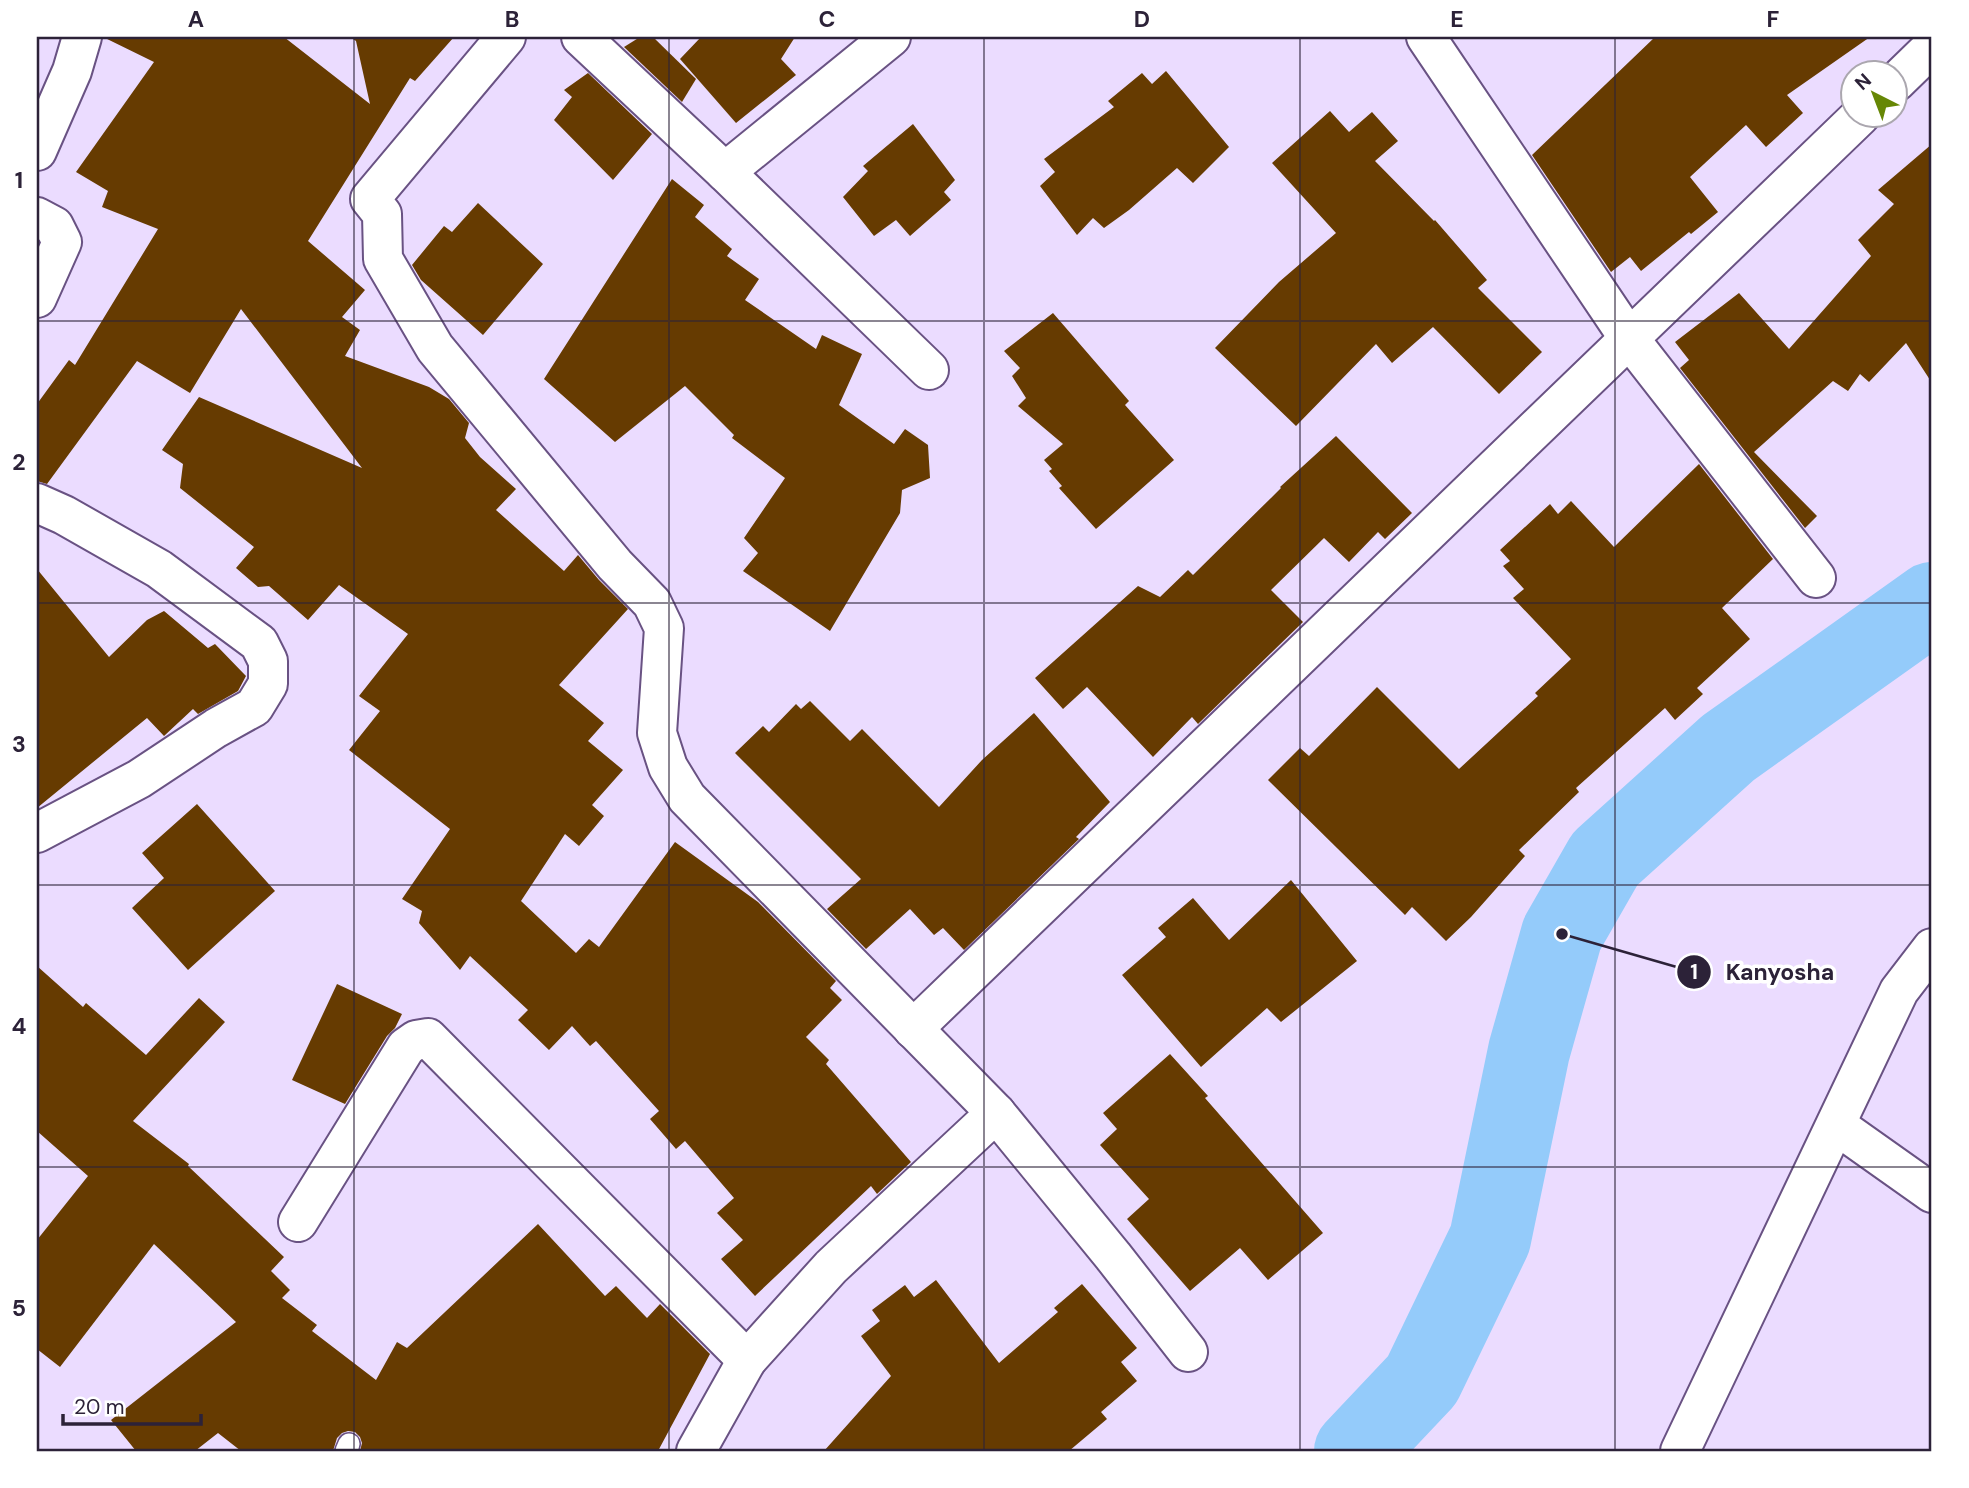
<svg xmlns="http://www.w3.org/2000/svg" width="1969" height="1488" font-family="'DM Sans',sans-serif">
<rect width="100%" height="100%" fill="#ebdcff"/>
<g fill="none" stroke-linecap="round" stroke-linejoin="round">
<!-- river -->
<path stroke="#94cbfa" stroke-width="82" d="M1355,1451L1422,1380L1490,1239L1529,1051L1562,934L1605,859L1728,748L1932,603"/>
</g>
<!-- building -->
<g fill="#663b01">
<path d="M103,37H284L370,104L356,41L350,37H454L415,81L410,78L308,241L365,290L342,317L360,330L345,356L429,387L449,399L469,423L465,438L480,457L516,489L496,510L564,571L578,555L599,580L628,609L559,685L604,723L588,741L623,770L592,805L604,816L579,846L565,834L521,901L576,953L589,939L599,947L675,842L758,902L836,981L830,988L842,1000L806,1037L829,1060L826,1064L911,1162L877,1194L871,1186L755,1296L721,1259L743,1240L717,1213L734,1198L685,1141L676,1149L650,1119L659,1111L596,1041L590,1046L572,1026L549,1050L518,1020L528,1010L470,956L460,970L419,923L422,911L402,899L450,829L349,750L380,711L359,696L408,634L339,585L308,620L269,586L258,587L236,568L254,547L180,488L183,464L162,450L199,397L362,468L241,309L190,393L137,361L47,484L37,481V404L69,360L75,365L158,229L102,207L108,191L76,172L154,62Z"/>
<path d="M640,37H653L696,79L682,102L624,47Z"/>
<path d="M701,37H795L781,59L796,75L736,123L680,59Z"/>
<path d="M1655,37H1870L1787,95L1803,113L1766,147L1746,125L1690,177L1718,212L1691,234L1689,232L1641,271L1630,257L1611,272L1532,155Z"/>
<path d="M1166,71L1229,147L1193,183L1177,168L1129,210L1104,228L1093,218L1077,235L1040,186L1055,172L1044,159L1114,107L1108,101L1142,73L1152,84Z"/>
<path d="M588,73L652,134L613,180L554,120L572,97L564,90Z"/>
<path d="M1330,111L1349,132L1372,112L1398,141L1375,161L1434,221L1435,220L1487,280L1478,288L1542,352L1499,394L1433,327L1392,363L1376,344L1296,426L1215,348L1279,282L1336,233L1272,163Z"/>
<path d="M913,124L955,180L944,192L951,200L910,236L896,220L874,236L843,197L868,171L863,166Z"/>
<path d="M1932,144V383L1906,343L1869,382L1860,374L1848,391L1833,381L1754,452L1817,516L1805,528L1680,368L1689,360L1675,342L1739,293L1789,349L1871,256L1858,240L1894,204L1878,190Z"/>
<path d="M672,179L704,205L695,217L732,249L727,256L759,279L745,300L816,349L822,335L862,354L839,405L894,444L905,429L928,445L930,478L902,490L900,513L830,631L743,571L758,553L744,538L785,478L732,438L734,435L685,386L615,442L544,379Z"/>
<path d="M478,203L543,264L483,335L421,280L412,265L444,226L452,232Z"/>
<path d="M1053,313L1129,401L1125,405L1174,460L1096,529L1059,488L1062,486L1049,471L1052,469L1044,460L1063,444L1018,406L1026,398L1012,376L1020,368L1004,351Z"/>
<path d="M1336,436L1412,513L1385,539L1378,532L1349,562L1324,538L1271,590L1303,622L1198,724L1192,717L1153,757L1087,687L1063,709L1035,678L1138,586L1160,597L1188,570L1193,575L1281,488L1280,487Z"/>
<path d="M1699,464L1773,559L1722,608L1750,639L1697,688L1703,694L1675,720L1665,708L1576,788L1579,792L1519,850L1525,856L1471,917L1446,941L1412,907L1405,915L1268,780L1300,748L1309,756L1377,687L1459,769L1538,696L1535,693L1571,659L1513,598L1524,589L1503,566L1510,561L1500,550L1550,504L1558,514L1571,501L1614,547Z"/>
<path d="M37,569L109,657L147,620L164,611L208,648L215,644L246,676L238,691L198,714L193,709L164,736L147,718L37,808Z"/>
<path d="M810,701L850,741L862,729L939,807L982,760L1034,713L1110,802L1076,837L1079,839L964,950L943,928L934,935L910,909L866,949L827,909L861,879L735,753L763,726L769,732L796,704L801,709Z"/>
<path d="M197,804L275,891L188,970L132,908L164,878L142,853Z"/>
<path d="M1291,880L1357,961L1281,1022L1267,1008L1201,1067L1122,975L1166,937L1158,928L1193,898L1229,940Z"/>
<path d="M37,966L83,1007L86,1003L146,1055L199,998L225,1022L133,1121L189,1164L188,1166L284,1257L271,1271L290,1290L282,1298L317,1325L312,1331L376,1380L397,1342L407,1348L538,1224L605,1296L616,1286L647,1318L660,1304L710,1354L658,1451H360L362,1443L360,1437L355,1432L348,1431L342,1433L337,1438L333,1451H241L218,1433L195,1451H136L111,1420L236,1322L154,1244L60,1367L37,1349V1240L88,1176L37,1131Z"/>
<path d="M337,984L402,1014L395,1028L387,1036L345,1104L292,1080Z"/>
<path d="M1170,1054L1208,1096L1205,1098L1323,1233L1268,1280L1240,1248L1190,1291L1127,1219L1149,1199L1100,1145L1117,1129L1103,1113Z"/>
<path d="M936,1280L999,1363L1058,1312L1054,1308L1082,1284L1137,1348L1121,1362L1137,1381L1101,1412L1107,1419L1069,1451H824L891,1376L861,1336L880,1321L872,1310L905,1285L914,1297Z"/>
</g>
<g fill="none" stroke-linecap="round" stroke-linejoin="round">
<!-- service casing -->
<g stroke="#695283" stroke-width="24">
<path id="service" d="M346,1451L349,1444"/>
</g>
<!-- minor casing -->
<g stroke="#695283" stroke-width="42">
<g id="minor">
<path d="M506,37L370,199L382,214L383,259L435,348L615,565L652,603L664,628L657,733L668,767L687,798L996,1113L1113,1256L1188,1352"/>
<path d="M581,37L725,172L929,370"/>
<path d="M1426,37L1628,337L1816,578"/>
<path d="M1896,82L1932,47"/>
<path d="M37,151L72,71L82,37"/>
<path d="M725,172L891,37"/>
<path d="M37,217L54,226L62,242L37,298"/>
<path d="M37,503L64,515L159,569L259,643L268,661V684L254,707L216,728L139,779L37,833"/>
<path d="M913,1029L1860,116"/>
<path d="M1836,1125L1932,1193"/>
<path d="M298,1222L406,1047L416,1040L428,1038L747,1360"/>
<path d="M696,1451L747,1360L831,1267L996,1113"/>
<path d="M1680,1451L1899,991L1932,948"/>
</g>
</g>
<!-- service -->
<use href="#service" stroke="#fff" stroke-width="21"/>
<!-- minor -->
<use href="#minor" stroke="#fff" stroke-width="38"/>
</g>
<!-- grid -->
<path fill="none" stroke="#2c2238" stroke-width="2" stroke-opacity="0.55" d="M354,37V1451M669,37V1451M984,37V1451M1300,37V1451M1615,37V1451M37,321H1932M37,603H1932M37,885H1932M37,1167H1932"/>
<!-- callouts -->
<path fill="none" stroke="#2c2238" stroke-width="2.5" d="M1562 934L1694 972"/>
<g fill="#2c2238" stroke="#fff" stroke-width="2.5">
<circle cx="1562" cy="934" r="7"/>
<circle cx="1694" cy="972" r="18"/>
</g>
<g font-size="21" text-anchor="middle" font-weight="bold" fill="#fff">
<text x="1694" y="979">1</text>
</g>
<g font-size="23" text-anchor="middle" font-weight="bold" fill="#2c2238" stroke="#fff" stroke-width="7" stroke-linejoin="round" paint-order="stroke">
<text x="1780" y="980">Kanyosha</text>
</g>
<!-- border -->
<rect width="1969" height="1488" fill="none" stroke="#ffffff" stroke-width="77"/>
<!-- north arrow -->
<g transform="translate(1874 94) rotate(318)"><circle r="33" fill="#ffffff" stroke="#aba7af" stroke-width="2"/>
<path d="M0-5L12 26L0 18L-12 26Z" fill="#668705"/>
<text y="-10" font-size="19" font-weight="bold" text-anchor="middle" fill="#2c2238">N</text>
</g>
<!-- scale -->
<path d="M63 1414v10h138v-10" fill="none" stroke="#2c2238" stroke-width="3.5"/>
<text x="74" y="1414" font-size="21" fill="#2c2238" stroke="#ffffff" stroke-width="5" paint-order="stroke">20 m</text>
<rect x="38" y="38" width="1892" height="1412" fill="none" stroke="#2c2238" stroke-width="2.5"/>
<g font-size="23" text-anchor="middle" font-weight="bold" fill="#2c2238">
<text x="196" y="27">A</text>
<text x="512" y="27">B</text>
<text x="827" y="27">C</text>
<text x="1142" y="27">D</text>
<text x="1457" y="27">E</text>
<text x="1773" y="27">F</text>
<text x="19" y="188">1</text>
<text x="19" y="470">2</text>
<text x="19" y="752">3</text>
<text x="19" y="1034">4</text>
<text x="19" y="1316">5</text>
</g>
</svg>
